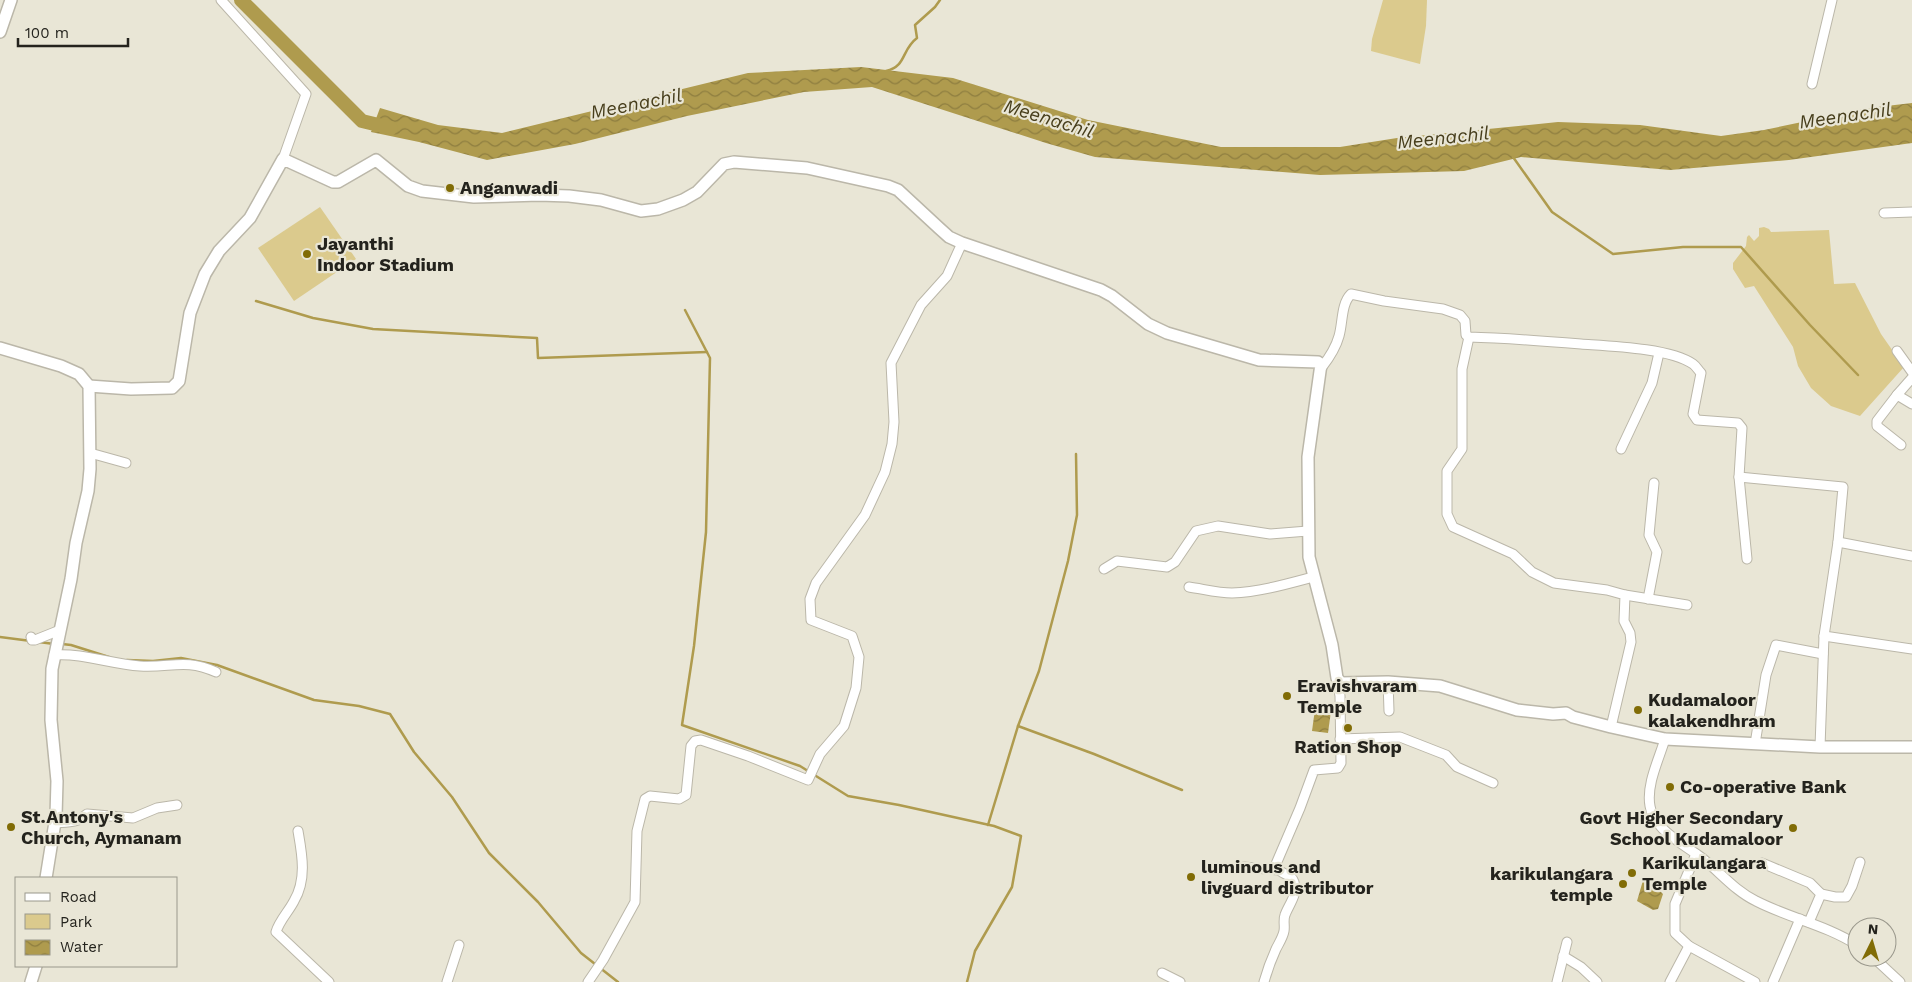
<svg xmlns="http://www.w3.org/2000/svg" width="1912" height="982" font-family="'Work Sans',sans-serif">
<defs>
<pattern id="water-waves" width="16" height="10" patternUnits="userSpaceOnUse" patternTransform="scale(1.25)"><rect width="16" height="10" fill="#af9b4e"/><path d="M0 5q4-4 8 0t8 0" fill="none" stroke="#8e7e40"/></pattern>
</defs>
<rect width="100%" height="100%" fill="#e9e6d6"/>
<!-- green -->
<g fill="#dbca8d">
<path d="M1383,0H1427L1426,26L1420,64L1371,51L1372,39Z"/>
<path d="M320,207L356,259L294,301L258,248Z"/>
<path d="M1764,227L1769,229L1771,232L1829,230L1834,284L1855,283L1881,334L1904,367L1860,416L1831,406L1811,388L1798,366L1793,347L1754,286L1745,288L1733,269V263L1746,246L1747,237L1749,235L1754,241L1759,236V228Z"/>
</g>
<!-- water -->
<g fill="url(#water-waves)">
<path d="M861,67L953,78L1088,120L1221,147H1340L1397,138L1558,122L1640,125L1721,136L1764,130L1869,108L1912,103V143L1789,160L1670,170L1521,157L1464,171L1320,175L1095,157L1046,143L872,87L804,92L687,116L575,144L487,160L419,142L371,132L380,108L438,125L502,133L748,73Z"/>
<path d="M1315,709L1331,711L1328,733L1312,731Z"/>
<path d="M1644,877L1658,881V889L1663,894L1658,909L1653,910L1637,901Z"/>
</g>
<g fill="none" stroke-linecap="round" stroke-linejoin="round">
<!-- stream -->
<g stroke="#af9b4e" stroke-width="2.5">
<path d="M886,71C907,66 901,50 917,38L915,25L935,7L940,0"/>
<path d="M1513,157L1552,212L1613,254L1683,247H1741L1810,325L1858,375"/>
<path d="M256,301L313,318L373,329L537,338L538,358L707,352"/>
<path d="M685,310L710,358L706,532L694,646L682,725L800,766L848,796L899,805L994,826L1021,836L1012,887L975,951L967,982"/>
<path d="M0,637L31,641"/>
<path d="M39,642L54,644"/>
<path d="M62,644L71,645L109,657"/>
<path d="M127,660L153,661L181,658L217,665L314,700L359,706L390,714L414,752L452,797L489,853L538,902L581,953L618,982"/>
<path d="M1018,726L1094,754L1182,790"/>
<path d="M988,825L1018,726L1039,671L1068,561L1077,515L1076,454"/>
</g>
<!-- river -->
<path stroke="#af9b4e" stroke-width="14" d="M241,0L362,121L391,128"/>
<!-- minor casing -->
<g stroke="#bbb7a9" stroke-width="11">
<g id="minor">
<path d="M221,0L306,94L283,159"/>
<path d="M1812,84L1832,0"/>
<path d="M1884,213L1912,212"/>
<path d="M1469,337L1462,369V449L1447,471V514L1453,527L1513,554L1532,572L1554,583L1607,590L1625,595L1624,621L1630,633L1631,642L1611,727"/>
<path d="M1897,351L1912,372"/>
<path d="M1322,367C1329,358 1336,347 1339,336C1343,322 1341,304 1351,294L1384,301L1443,309L1460,315L1465,321L1466,335L1469,337C1507,338 1544,341 1581,344C1609,346 1670,348 1693,364C1696,366 1698,370 1701,373L1693,414L1697,420L1738,423L1742,428L1739,477L1747,559"/>
<path d="M1897,395L1912,378"/>
<path d="M1901,445L1877,426V421L1897,395L1912,404"/>
<path d="M1621,449L1652,383L1659,353"/>
<path d="M90,453L126,463"/>
<path d="M1739,477L1843,487L1838,542L1824,636L1820,747"/>
<path d="M1838,542L1912,556"/>
<path d="M1104,569L1117,561L1167,567L1175,562L1196,531L1218,526L1270,534L1308,531"/>
<path d="M1189,587C1203,589 1218,593 1232,593C1259,592 1287,584 1313,577"/>
<path d="M1625,595L1687,605"/>
<path d="M1648,599L1657,552L1649,535L1654,483"/>
<path d="M1824,636L1912,649"/>
<path d="M31,637L32,640H35L60,630"/>
<path d="M54,655C83,653 111,664 140,666C171,668 185,658 216,672"/>
<path d="M1388,682L1389,711"/>
<path d="M1340,739L1400,737L1446,755L1457,767L1493,783"/>
<path d="M1665,739C1659,759 1646,785 1650,806C1651,814 1657,823 1663,829C1674,840 1690,849 1702,858C1720,872 1735,891 1756,901C1789,918 1826,925 1857,945"/>
<path d="M1755,744L1766,675L1776,645L1823,654"/>
<path d="M56,823C68,822 78,823 87,814L133,818L157,808L177,805"/>
<path d="M298,831C302,854 307,879 294,901C289,911 279,921 276,932L329,982"/>
<path d="M1696,854L1675,904V933L1689,946L1755,982"/>
<path d="M1762,863L1810,883L1821,894L1809,922"/>
<path d="M1244,867L1278,870"/>
<path d="M1821,894L1835,897H1846L1852,886L1860,862"/>
<path d="M1563,956L1581,967L1597,982"/>
<path d="M1873,957L1900,982"/>
<path d="M1162,973L1180,982"/>
<path d="M447,982L459,945"/>
<path d="M588,982L603,960L635,902L637,831L645,799L650,796L679,799L686,795L691,746L695,741L701,740L748,756L808,780L820,754L844,726L856,688L859,657L852,636L811,620L810,599L816,583L865,515L885,472L892,444L894,422L891,363L921,305L947,276L962,243"/>
<path d="M1264,982C1267,971 1271,960 1276,949C1279,943 1283,937 1284,931C1285,926 1283,920 1285,915C1289,904 1298,895 1294,882C1291,872 1280,877 1276,864L1300,808L1314,770L1338,768L1341,763L1340,696L1337,678"/>
<path d="M1557,982L1567,942"/>
<path d="M1670,982L1689,946"/>
<path d="M1773,982L1800,919"/>
</g>
</g>
<!-- major casing -->
<g stroke="#bbb7a9" stroke-width="14">
<g id="major">
<path d="M0,32L11,0"/>
<path d="M0,348L61,366L79,374L89,386L90,469L88,491L76,543L71,579L52,669L51,720L57,781L56,816L46,878"/>
<path d="M89,386L131,389L172,388L179,381L190,313L205,274L219,251L250,218L283,159L333,182H338L376,160L408,186L422,191L474,197L539,195L569,196L601,200L641,211L658,209L683,200L697,192L724,164L734,162L807,168L888,186L898,190L939,228L949,237L962,243L1101,290L1112,296L1148,324L1167,333L1259,360L1318,362L1321,364L1308,457L1309,557L1332,645L1337,678L1341,683L1388,682L1440,686L1517,710L1553,714L1566,713L1573,717L1611,727L1665,739L1820,747H1912"/>
<path d="M31,982L36,966"/>
</g>
</g>
<!-- minor -->
<use href="#minor" stroke="#fff" stroke-width="9"/>
<!-- major -->
<use href="#major" stroke="#fff" stroke-width="11"/>
</g>
<!-- markers -->
<g fill="#816c06" stroke="#e9e6d6" stroke-width="2">
<circle cx="450" cy="188" r="5"/>
<circle cx="307" cy="254" r="5"/>
<circle cx="1287" cy="696" r="5"/>
<circle cx="1638" cy="710" r="5"/>
<circle cx="1348" cy="728" r="5"/>
<circle cx="1670" cy="787" r="5"/>
<circle cx="11" cy="827" r="5"/>
<circle cx="1793" cy="828" r="5"/>
<circle cx="1632" cy="873" r="5"/>
<circle cx="1191" cy="877" r="5"/>
<circle cx="1623" cy="884" r="5"/>
</g>
<g text-anchor="middle" stroke-width="4.5" stroke-linejoin="round" paint-order="stroke">
<!-- poi labels -->
<g font-size="18" font-weight="bold" fill="#24231d" stroke="#e9e6d6" text-anchor="start">
<text x="460" y="194">Anganwadi</text>
<text x="317" y="250">Jayanthi<tspan x="317" dy="21">Indoor Stadium</tspan></text>
<text x="1297" y="692">Eravishvaram<tspan x="1297" dy="21">Temple</tspan></text>
<text x="1648" y="706">Kudamaloor<tspan x="1648" dy="21">kalakendhram</tspan></text>
<text x="1348" y="753" text-anchor="middle">Ration Shop</text>
<text x="1680" y="793">Co-operative Bank</text>
<text x="21" y="823">St.Antony's<tspan x="21" dy="21">Church, Aymanam</tspan></text>
<text x="1783" y="824" text-anchor="end">Govt Higher Secondary<tspan x="1783" dy="21">School Kudamaloor</tspan></text>
<text x="1642" y="869">Karikulangara<tspan x="1642" dy="21">Temple</tspan></text>
<text x="1201" y="873">luminous and<tspan x="1201" dy="21">livguard distributor</tspan></text>
<text x="1613" y="880" text-anchor="end">karikulangara<tspan x="1613" dy="21">temple</tspan></text>
</g>
<!-- water labels -->
<g font-size="19" font-style="italic" fill="#473e1c" stroke="#e9e6d6">
<text transform="translate(636 103) rotate(-11)" y="7">Meenachil</text>
<text transform="translate(1845 115) rotate(-8)" y="7">Meenachil</text>
<text transform="translate(1049 118) rotate(17)" y="7">Meenachil</text>
<text transform="translate(1443 137) rotate(-6)" y="7">Meenachil</text>
</g>
</g>
<!-- legend -->
<rect x="15" y="877" width="162" height="90" fill="#e9e6d6" stroke="#9a988c"/>
<rect x="25" y="893" width="25" height="8" fill="#ffffff" stroke="#9a988c"/>
<text x="60" y="902" font-size="15" fill="#24231d">Road</text>
<rect x="25" y="914" width="25" height="15" fill="#dbca8d" stroke="#9a988c"/>
<text x="60" y="927" font-size="15" fill="#24231d">Park</text>
<rect x="25" y="940" width="25" height="15" fill="url(#water-waves)" stroke="#9a988c"/>
<text x="60" y="952" font-size="15" fill="#24231d">Water</text>
<!-- north arrow -->
<g transform="translate(1872 942) rotate(5)"><circle r="24" fill="#e9e6d6" stroke="#9a988c"/>
<path d="M0-4L9 19L0 12L-9 19Z" fill="#816c06"/>
<text y="-8" font-size="14" font-weight="bold" text-anchor="middle" fill="#24231d">N</text>
</g>
<!-- scale -->
<path d="M18 38v8h110v-8" fill="none" stroke="#24231d" stroke-width="2.5"/>
<text x="25" y="38" font-size="15" fill="#24231d" stroke="#e9e6d6" stroke-width="4" paint-order="stroke">100 m</text>
</svg>
